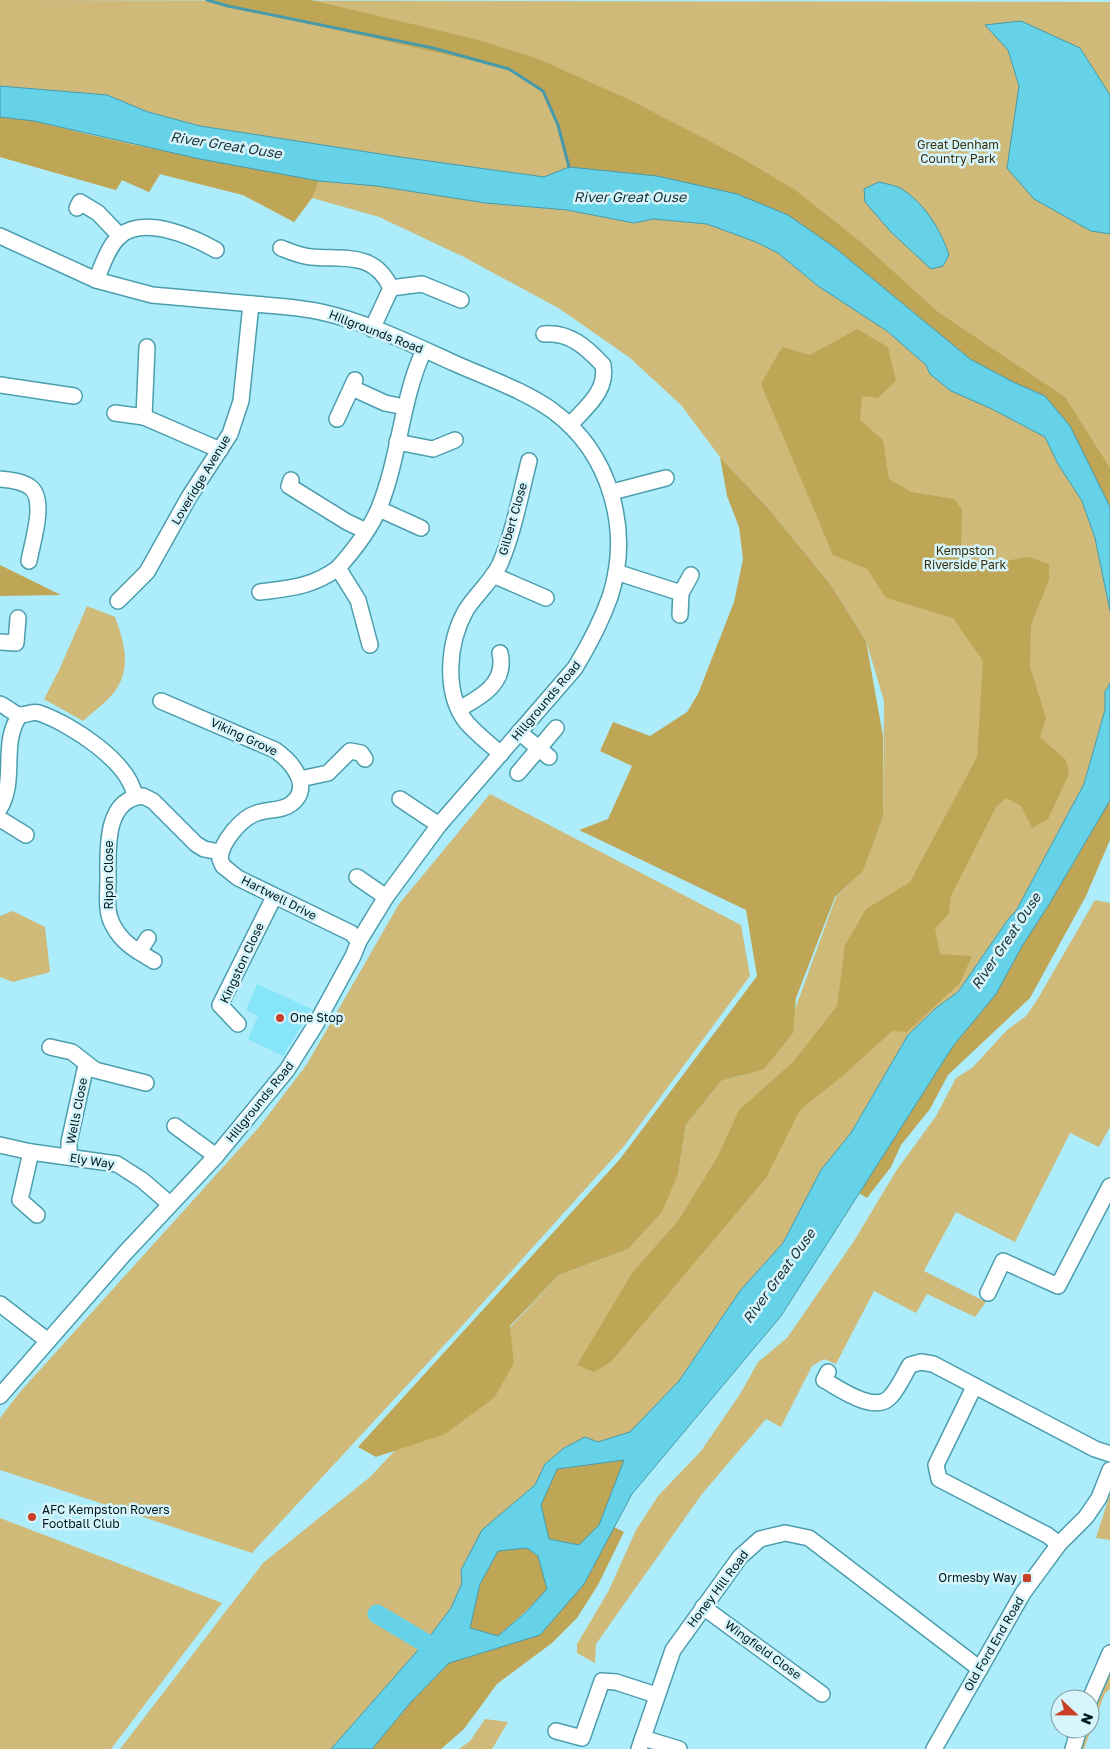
<svg xmlns="http://www.w3.org/2000/svg" width="1110" height="1749" font-family="'Golos Text',sans-serif">
<rect width="100%" height="100%" fill="#adedfb"/>
<!-- built -->
<path fill="#86e5f8" d="M257,984L312,1009L283,1056L248,1039L258,1016L246,1010Z"/>
<!-- green -->
<g fill="#cfba7a">
<path d="M0,0L1110,2V507L1070,426L894,296L569,167L544,177L400,157L200,126L148,112L107,95L0,86Z"/>
<path d="M0,117L319,181L377,186L486,203L567,210L634,223L653,219L707,224L756,242L778,253L818,286L887,331L926,365L930,374L951,391L992,409L1045,437L1058,464L1082,501L1095,538L1110,611V683L1105,692V710L1084,784L1016,911L1009,918L958,992L936,1008L908,1035L851,1133L821,1170L783,1243L740,1291L679,1381L631,1432L598,1442L545,1464L535,1485L461,1570L462,1583L451,1608L427,1640L331,1749H120L263,1563L370,1477L559,1275L628,1249L678,1174L686,1125L721,1081L743,1075L795,1009L836,897L863,870L883,817L884,701L866,641L831,585L769,509L720,457L681,405L630,358L560,309L464,257L379,217L312,198L294,222L243,195L160,174L149,192L122,180L116,190L0,157Z"/>
<path d="M87,606L115,617C123,639 132,665 117,688C110,700 94,711 83,721L44,699L59,670Z"/>
<path d="M490,794L741,925L750,976L625,1145L461,1327L252,1553L0,1470V1418L20,1392L260,1126L307,1064L399,904Z"/>
<path d="M1095,900L1110,903V1127L1099,1147L1070,1133L1015,1242L956,1212L924,1271L986,1302L975,1317L927,1294L916,1313L874,1291L836,1364L824,1359L812,1366L781,1427L766,1419L702,1494L596,1644L595,1663L577,1653V1644L608,1592L636,1530L658,1496L701,1451L740,1394L758,1362L787,1338L854,1241L896,1171L936,1116L956,1078L972,1068L1007,1030L1026,1016L1037,1000Z"/>
<path d="M13,911L45,927L50,972L13,982L0,977V916Z"/>
<path d="M1110,1494V1540L1096,1538Z"/>
<path d="M0,1518L222,1603L111,1749H0Z"/>
<path d="M1110,1663V1689L1105,1693L1084,1749H1079L1083,1729H1090V1705Z"/>
<path d="M485,1719L508,1722L492,1749H459L470,1741Z"/>
</g>
<!-- forest -->
<g fill="#bfa657">
<path d="M207,0H311L475,39L536,58L628,99L738,156L794,189L862,243L938,312L1065,397L1110,468V507L1045,396L1013,382L970,359L834,247L657,176L569,167L558,125L543,91L509,69Z"/>
<path d="M0,117L34,121L132,145L319,181L312,198L294,222L243,195L160,174L149,192L122,180L116,190L0,157Z"/>
<path d="M857,329L888,347L896,381L878,398L862,396L860,420L883,440L889,479L911,492L954,499L962,509L961,552L971,561L1011,560L1029,557L1049,564V580L1031,625L1030,667L1046,718L1040,737L1066,760L1069,774L1048,819L1032,828L1021,806L1006,798L996,807L951,896L949,913L935,929L940,954L972,956L960,983L907,1032L892,1031L845,1074L800,1110L766,1178L611,1362L594,1372L577,1365L632,1273L678,1221L718,1156L739,1110L793,1062L837,1006L845,945L866,909L910,882L977,757L983,661L953,618L886,598L867,569L833,555L761,384L782,347L810,355Z"/>
<path d="M720,457L769,509L831,585L866,641L883,736V817L863,871L835,897L796,998L793,1033L764,1069L721,1081L686,1125L678,1174L662,1212L628,1249L559,1275L510,1326L514,1363L494,1398L445,1434L376,1457L358,1447L620,1159L757,976L746,910L579,830L608,819L632,766L600,751L613,722L650,736L687,712L698,694L734,602L743,559L739,527L727,496Z"/>
<path d="M0,565L61,595L0,596Z"/>
<path d="M1110,800V840L1086,896L1030,998L948,1075L930,1109L901,1145L891,1167L867,1198L859,1193L953,1046L996,994L1022,946L1048,906Z"/>
<path d="M625,1460L599,1525L579,1545L549,1539L541,1505L557,1469Z"/>
<path d="M614,1527L624,1532L598,1585L577,1618L552,1643L497,1684L464,1729L441,1749H372L410,1703L449,1663L540,1634L584,1584Z"/>
<path d="M527,1548L538,1556L548,1589L525,1612L498,1636L469,1628L480,1584L498,1551Z"/>
</g>
<!-- water -->
<g fill="#66d2e7" stroke="#479aaa" fill-rule="evenodd">
<path d="M1021,21L1080,48L1110,95V234L1091,231L1034,199L1007,168L1019,86L1008,50L985,25Z"/>
<path d="M0,86L107,95L148,112L200,126L400,157L544,177L569,167L657,176L737,194L788,215L834,247L970,359L1013,382L1045,396L1070,426L1110,507V611L1095,538L1082,501L1058,464L1045,437L992,409L951,391L930,374L926,365L887,331L818,286L778,253L756,242L707,224L653,219L634,223L567,210L486,203L377,186L319,181L200,159L34,121L0,117Z"/>
<path d="M879,182C886,184 895,185 902,189C925,204 941,230 949,255L943,266L931,269L891,232L865,202L864,189Z"/>
<path d="M1110,683V800L1106,807L1048,906L1022,946L996,994L953,1046L781,1316L632,1494L584,1584L540,1635L449,1663L410,1703L372,1749H331L427,1640L451,1608L462,1583L461,1570L482,1530L535,1485L545,1464L564,1448L585,1437L598,1442L630,1432L679,1381L740,1291L783,1243L821,1170L851,1133L908,1035L936,1008L958,992L1009,918L1016,911L1084,784L1105,710V692ZM624,1460L599,1525L579,1545L549,1539L541,1505L557,1469ZM527,1548L538,1556L547,1589L525,1613L498,1636L470,1628L480,1584L498,1551Z"/>
</g>
<g fill="none" stroke-linecap="round" stroke-linejoin="round">
<!-- stream -->
<path stroke="#479aaa" stroke-width="3" d="M207,0L228,6L433,48L509,69L543,91L558,125L569,167"/>
<!-- river -->
<path stroke="#66d2e7" stroke-width="19" d="M377,1614L439,1651L443,1642"/>
<!-- minor casing -->
<g stroke="#4b9eae" stroke-width="18">
<g id="minor">
<path d="M77,208L80,202L98,213L120,236"/>
<path d="M0,236L96,280L152,295C185,298 219,301 253,304C276,306 299,307 321,312C367,322 412,344 454,363C487,378 524,390 553,411C610,453 632,529 610,597C601,622 589,645 575,668L439,825L386,897L359,941L353,956L316,1024L287,1070L216,1156L125,1253L0,1396"/>
<path d="M281,248C291,252 300,256 311,257C344,260 374,251 391,288L372,329"/>
<path d="M96,280C102,267 108,246 120,236C144,215 193,237 216,250"/>
<path d="M391,288L422,284L461,300"/>
<path d="M544,334C570,332 586,347 603,365C608,391 586,407 570,425"/>
<path d="M147,347L144,417L220,450"/>
<path d="M0,385L74,396"/>
<path d="M352,388L385,403L404,407"/>
<path d="M115,413L144,417"/>
<path d="M337,419L355,380"/>
<path d="M397,442L433,449L455,440"/>
<path d="M0,479C10,480 22,481 30,487C47,499 32,543 29,561"/>
<path d="M291,480L289,486L347,522L366,531"/>
<path d="M612,492L666,478"/>
<path d="M379,509L421,528"/>
<path d="M616,572L681,593"/>
<path d="M493,575L546,598"/>
<path d="M260,592C291,588 312,587 338,568"/>
<path d="M118,601L147,572L189,497L230,434L241,401L251,304"/>
<path d="M680,615L681,593L691,575"/>
<path d="M0,642L16,643L18,618"/>
<path d="M370,645L358,600L338,568C354,550 370,530 379,508C400,456 401,400 424,350"/>
<path d="M161,701L275,750C291,761 314,787 291,804C282,811 268,809 257,813C241,818 221,842 220,859L223,866L238,878L351,933L359,941"/>
<path d="M0,704C6,706 15,715 20,715C27,715 32,711 39,713C71,724 130,762 135,797"/>
<path d="M459,709C481,697 507,683 500,653"/>
<path d="M519,732L549,757"/>
<path d="M501,754C489,744 477,734 467,723C443,693 448,642 466,610C476,594 492,581 500,564C514,531 520,496 529,461"/>
<path d="M518,773L556,728"/>
<path d="M300,779L328,773L350,751L361,753L365,759"/>
<path d="M400,799L439,825"/>
<path d="M0,808C17,779 0,743 20,715"/>
<path d="M0,819L26,835"/>
<path d="M357,877L386,897"/>
<path d="M139,952L148,938"/>
<path d="M154,961C139,952 123,944 114,927C105,913 108,895 108,878C108,851 104,799 143,796L153,801L196,844L204,849L220,852"/>
<path d="M238,1024L220,1005L274,897"/>
<path d="M50,1047L72,1052L95,1070L146,1083"/>
<path d="M175,1126L216,1156"/>
<path d="M0,1145L31,1152"/>
<path d="M69,1157V1142L86,1065"/>
<path d="M37,1215L20,1200L31,1152L117,1164L142,1180L170,1204"/>
<path d="M988,1293L1003,1261L1058,1286L1110,1186"/>
<path d="M0,1304L48,1341"/>
<path d="M828,1372L824,1380C840,1389 876,1415 891,1396C899,1387 904,1375 910,1365L921,1362L933,1364L1095,1449L1110,1454"/>
<path d="M974,1387L936,1465L939,1479L1047,1535L1059,1544"/>
<path d="M703,1607L822,1694"/>
<path d="M1090,1699L1110,1653"/>
<path d="M556,1731L582,1738L602,1681L616,1682L656,1695"/>
<path d="M643,1738L679,1749"/>
<path d="M639,1749L673,1650L740,1557L760,1539L785,1533L809,1538L980,1669"/>
<path d="M934,1749L1023,1593L1059,1544L1086,1517L1099,1498L1110,1470"/>
<path d="M1073,1749L1079,1729"/>
</g>
</g>
<!-- minor -->
<use href="#minor" stroke="#fff" stroke-width="15"/>
</g>
<!-- markers -->
<g fill="#ca3f28" stroke="#d5f4fb" stroke-width="2">
<circle cx="280" cy="1018" r="5"/>
<circle cx="32" cy="1517" r="5"/>
<rect x="1022" y="1573" width="10" height="10" rx="2.5"/>
</g>
<g text-anchor="middle" stroke-width="5" stroke-linejoin="round" paint-order="stroke">
<!-- park labels -->
<g font-size="12" fill="#3a2f0b" stroke="#d5f4fb">
<text x="958" y="149">Great Denham<tspan x="958" dy="14">Country Park</tspan></text>
<text x="965" y="555">Kempston<tspan x="965" dy="14">Riverside Park</tspan></text>
</g>
<!-- street labels -->
<g font-size="12" fill="#00181d" stroke="#d5f4fb">
<text transform="translate(376 332) rotate(21)" y="4">Hillgrounds Road</text>
<text transform="translate(201 480) rotate(-59)" y="4">Loveridge Avenue</text>
<text transform="translate(513 519) rotate(-74)" y="4">Gilbert Close</text>
<text transform="translate(546 701) rotate(-50)" y="4">Hillgrounds Road</text>
<text transform="translate(244 737) rotate(25)" y="4">Viking Grove</text>
<text transform="translate(109 875) rotate(-90)" y="4">Ripon Close</text>
<text transform="translate(279 898) rotate(27)" y="4">Hartwell Drive</text>
<text transform="translate(242 963) rotate(-65)" y="4">Kingston Close</text>
<text transform="translate(260 1102) rotate(-51)" y="4">Hillgrounds Road</text>
<text transform="translate(77 1111) rotate(-79)" y="4">Wells Close</text>
<text transform="translate(92 1161) rotate(9)" y="4">Ely Way</text>
<text transform="translate(718 1589) rotate(-53)" y="4">Honey Hill Road</text>
<text transform="translate(994 1644) rotate(-60)" y="4">Old Ford End Road</text>
<text transform="translate(763 1650) rotate(36)" y="4">Wingfield Close</text>
</g>
<!-- poi labels -->
<g font-size="12" fill="#00181d" stroke="#d5f4fb" text-anchor="start">
<text x="290" y="1022">One Stop</text>
<text x="42" y="1514">AFC Kempston Rovers<tspan x="42" dy="14">Football Club</tspan></text>
<text x="1017" y="1582" text-anchor="end">Ormesby Way</text>
</g>
<!-- water labels -->
<g font-size="14" font-style="italic" fill="#1b2f33" stroke="#d5f4fb">
<text transform="translate(226 145) rotate(9)" y="5">River Great Ouse</text>
<text x="630" y="202">River Great Ouse</text>
<text transform="translate(1006 941) rotate(-56)" y="5">River Great Ouse</text>
<text transform="translate(779 1276) rotate(-54)" y="5">River Great Ouse</text>
</g>
</g>
<!-- north arrow -->
<g transform="translate(1075 1714) rotate(112)"><circle r="24" fill="#d5f4fb" stroke="#809ca2"/>
<path d="M0-4L9 19L0 12L-9 19Z" fill="#ca3f28"/>
<text y="-8" font-size="14" font-weight="bold" text-anchor="middle" fill="#00181d">N</text>
</g>
</svg>
